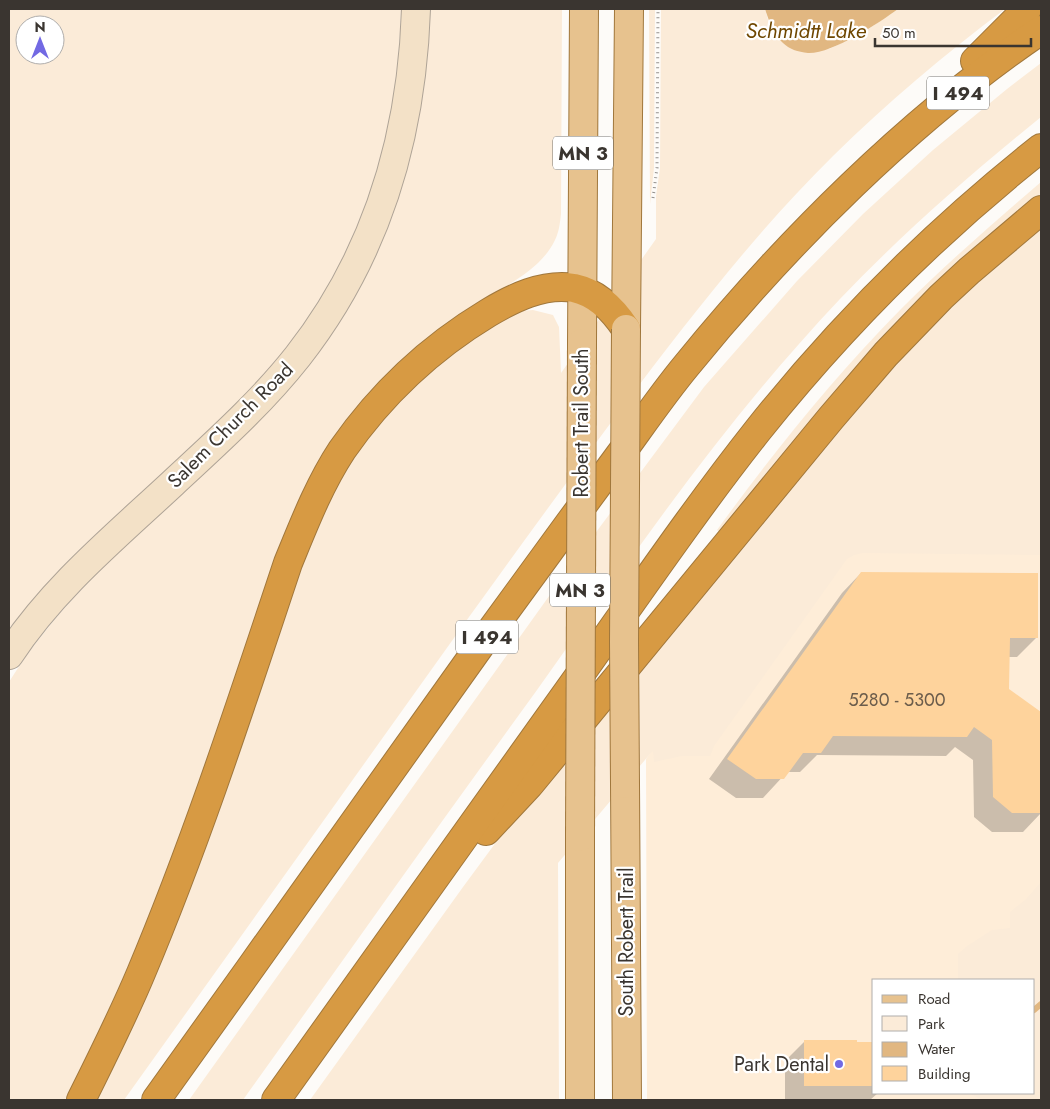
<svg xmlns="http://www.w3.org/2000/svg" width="1050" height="1109" font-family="Jost,sans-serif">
<rect width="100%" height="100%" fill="#fdfbf8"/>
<!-- built -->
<path fill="#feedd8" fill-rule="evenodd" d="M943,344L1041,443V1100H647L646,759ZM874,980H1034V1093H874Z"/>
<!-- green -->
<g fill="#fbebd8" fill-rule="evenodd">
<path d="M9,9H401C398,145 356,270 266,373C243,399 217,422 192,445C160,476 127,506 94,536C74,555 54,575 36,596C27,606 19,619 9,628ZM25,25H55V55H25Z"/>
<path d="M430,9H562L561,214C560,223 559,232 555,240C542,268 509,284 484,300C460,315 437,329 415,348C381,377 352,413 327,450C304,484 290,522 276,559C255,615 237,671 218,728C175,855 127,980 65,1100H9V682C69,586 158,519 239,441C365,319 425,184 430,9Z"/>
<path d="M649,9H655L654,168L650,204Z"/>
<path d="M661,9H765L770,26L829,49L861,34L898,9H1005C945,54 887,103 833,156C756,232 689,319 624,405C572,475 520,546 469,617C354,778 239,939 124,1100H90L320,508L386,409L477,333L521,311L533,310L553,315L559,327L561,373L656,239V196L660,168Z"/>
<path d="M1041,63V117C955,187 872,260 799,344C703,452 621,572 537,690C438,826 341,963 243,1100H189L562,578L704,387L797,281L863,214L933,150L1007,89Z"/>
<path d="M1041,182V200L723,535L717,530C773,453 833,378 901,309C945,265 993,223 1041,182Z"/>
<path d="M1041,221V555L863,553L854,555L847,559L714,746L710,756H682L654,762L653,751L650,754L558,863L559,1100H310L463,887L528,799L924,326Z"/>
<path d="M1041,882V1100H983L968,1093H1034V980H958V954L967,946L992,930L1010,928V912L1026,899Z"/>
</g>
<!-- water -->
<path fill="#e1b781" d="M765,9H898C879,23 832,54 808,53C798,52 789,49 783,43C773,34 769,21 765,9Z"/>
<!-- shadow -->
<g fill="#0003">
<path d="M861,573L1037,637L1017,657H1008V690L1041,713V813L1023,832H992L974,817L973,760L955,747L946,756L817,755L800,772H787L763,798H736L709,779L842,593Z"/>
<path d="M805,1041L874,1043V1093H878L870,1100H785V1061Z"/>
</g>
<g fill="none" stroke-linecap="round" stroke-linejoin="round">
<!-- stream -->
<path stroke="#e1b781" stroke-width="6" d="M1034,1010L1041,1004"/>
</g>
<!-- building -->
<g fill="#fed39c">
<path d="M861,572L1038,573V638H1010L1009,689L1041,712V813H1012L993,797L992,740L974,727L967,737L833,736L821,753H803L784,779H756L727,759Z"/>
<path d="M804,1040H857V1042H874V1086H804Z"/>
</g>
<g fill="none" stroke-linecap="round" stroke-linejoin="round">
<!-- secondary casing -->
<g stroke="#aea396" stroke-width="30">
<path id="secondary" d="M9,655C53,588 115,537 173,483C216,443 261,403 298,356C377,255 412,135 416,9"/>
</g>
<!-- primary casing -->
<g stroke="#a0773c" stroke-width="30">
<g id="primary">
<path d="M626,329L629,9"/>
<path d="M582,343L584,9"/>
<path d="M625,784L627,1100"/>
<path d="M580,1100V837"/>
</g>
</g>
<!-- highway casing -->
<g stroke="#a0773c" stroke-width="30">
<g id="highway">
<path d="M975,61L1027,9"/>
<path d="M486,831L529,785L831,418L886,354L941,297L969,271L1041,210"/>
<path d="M81,1100C102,1058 123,1016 141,973C197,840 242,701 288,563C304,524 319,485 342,450C381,394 430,348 488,313C513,298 543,283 574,288C597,293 613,309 626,329"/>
<path d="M156,1100C265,948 373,796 482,643C527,581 573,518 619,456C641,426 662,395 686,366C787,242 909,120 1041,30"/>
<path d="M276,1100C379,956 481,813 584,669C641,589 697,507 758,430C841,326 936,231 1041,148"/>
</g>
</g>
<!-- path -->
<path stroke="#94918d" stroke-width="3" stroke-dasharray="1 4" stroke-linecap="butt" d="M653,198L657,168L658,9"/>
<!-- secondary -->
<use href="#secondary" stroke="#f3e1c7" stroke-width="28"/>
<!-- primary -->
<use href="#primary" stroke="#e7c28e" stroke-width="28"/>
<!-- highway -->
<use href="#highway" stroke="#d79a43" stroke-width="28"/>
<!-- primary-bridge casing -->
<g stroke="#a0773c" stroke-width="30" stroke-linecap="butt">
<g id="primary-bridge">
<path d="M625,784L624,642L626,329"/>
<path d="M580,837L582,343"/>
</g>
</g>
<!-- primary-bridge -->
<use href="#primary-bridge" stroke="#e7c28e" stroke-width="28"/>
</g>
<!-- markers -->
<circle fill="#7269e3" stroke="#fff" stroke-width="2" cx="839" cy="1064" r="5"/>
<g text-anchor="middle" stroke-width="4.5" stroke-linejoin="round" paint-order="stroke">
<!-- number labels -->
<g font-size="18" fill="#6b5c4b">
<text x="897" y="706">5280 - 5300</text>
</g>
<!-- shield labels -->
<g fill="#fff" stroke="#75726e" stroke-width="1">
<rect x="927" y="76.5" width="62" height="33" rx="4"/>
<rect x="553" y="136.5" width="60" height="33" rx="4"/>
<rect x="550" y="573.5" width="60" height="33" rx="4"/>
<rect x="456" y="620.5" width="62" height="33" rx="4"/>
</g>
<g font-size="19" font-weight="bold" fill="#3a3530">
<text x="958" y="100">I 494</text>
<text x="583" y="160">MN 3</text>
<text x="580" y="597">MN 3</text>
<text x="487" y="644">I 494</text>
</g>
<!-- street labels -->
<g font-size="20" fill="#3a3530" stroke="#fff">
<text transform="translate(581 423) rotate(-90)" y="7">Robert Trail South</text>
<text transform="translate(230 425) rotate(-45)" y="7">Salem Church Road</text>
<text transform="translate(626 942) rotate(-90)" y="7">South Robert Trail</text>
</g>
<!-- poi labels -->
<g font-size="20" fill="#3a3530" stroke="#fff" text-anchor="end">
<text x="829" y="1071">Park Dental</text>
</g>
<!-- water labels -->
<g font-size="21" font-style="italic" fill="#6f4701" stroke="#fff">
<text x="806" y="38">Schmidtt Lake</text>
</g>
</g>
<!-- border -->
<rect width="1050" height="1109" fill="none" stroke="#3a3530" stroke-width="20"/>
<!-- legend -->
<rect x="872" y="979" width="162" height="115" fill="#ffffff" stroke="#b0aeac"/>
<rect x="882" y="995" width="25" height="8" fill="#e7c28e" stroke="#b0aeac"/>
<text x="918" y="1004" font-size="15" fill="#3a3530">Road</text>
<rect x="882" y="1016" width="25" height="15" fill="#fbebd8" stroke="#b0aeac"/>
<text x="918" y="1029" font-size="15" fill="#3a3530">Park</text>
<rect x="882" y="1042" width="25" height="15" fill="#e1b781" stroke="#b0aeac"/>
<text x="918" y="1054" font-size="15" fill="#3a3530">Water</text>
<rect x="882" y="1066" width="25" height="15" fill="#fed39c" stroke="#b0aeac"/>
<text x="918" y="1079" font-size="15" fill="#3a3530">Building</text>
<!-- north arrow -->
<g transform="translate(40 40)"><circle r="24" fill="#ffffff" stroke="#b0aeac"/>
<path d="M0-4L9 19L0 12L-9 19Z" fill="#7269e3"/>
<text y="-8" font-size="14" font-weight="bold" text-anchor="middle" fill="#3a3530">N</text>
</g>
<!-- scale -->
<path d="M875 38v8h156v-8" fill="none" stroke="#3a3530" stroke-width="2.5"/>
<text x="882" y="38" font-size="15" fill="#3a3530" stroke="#ffffff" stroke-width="4" paint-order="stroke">50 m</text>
</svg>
